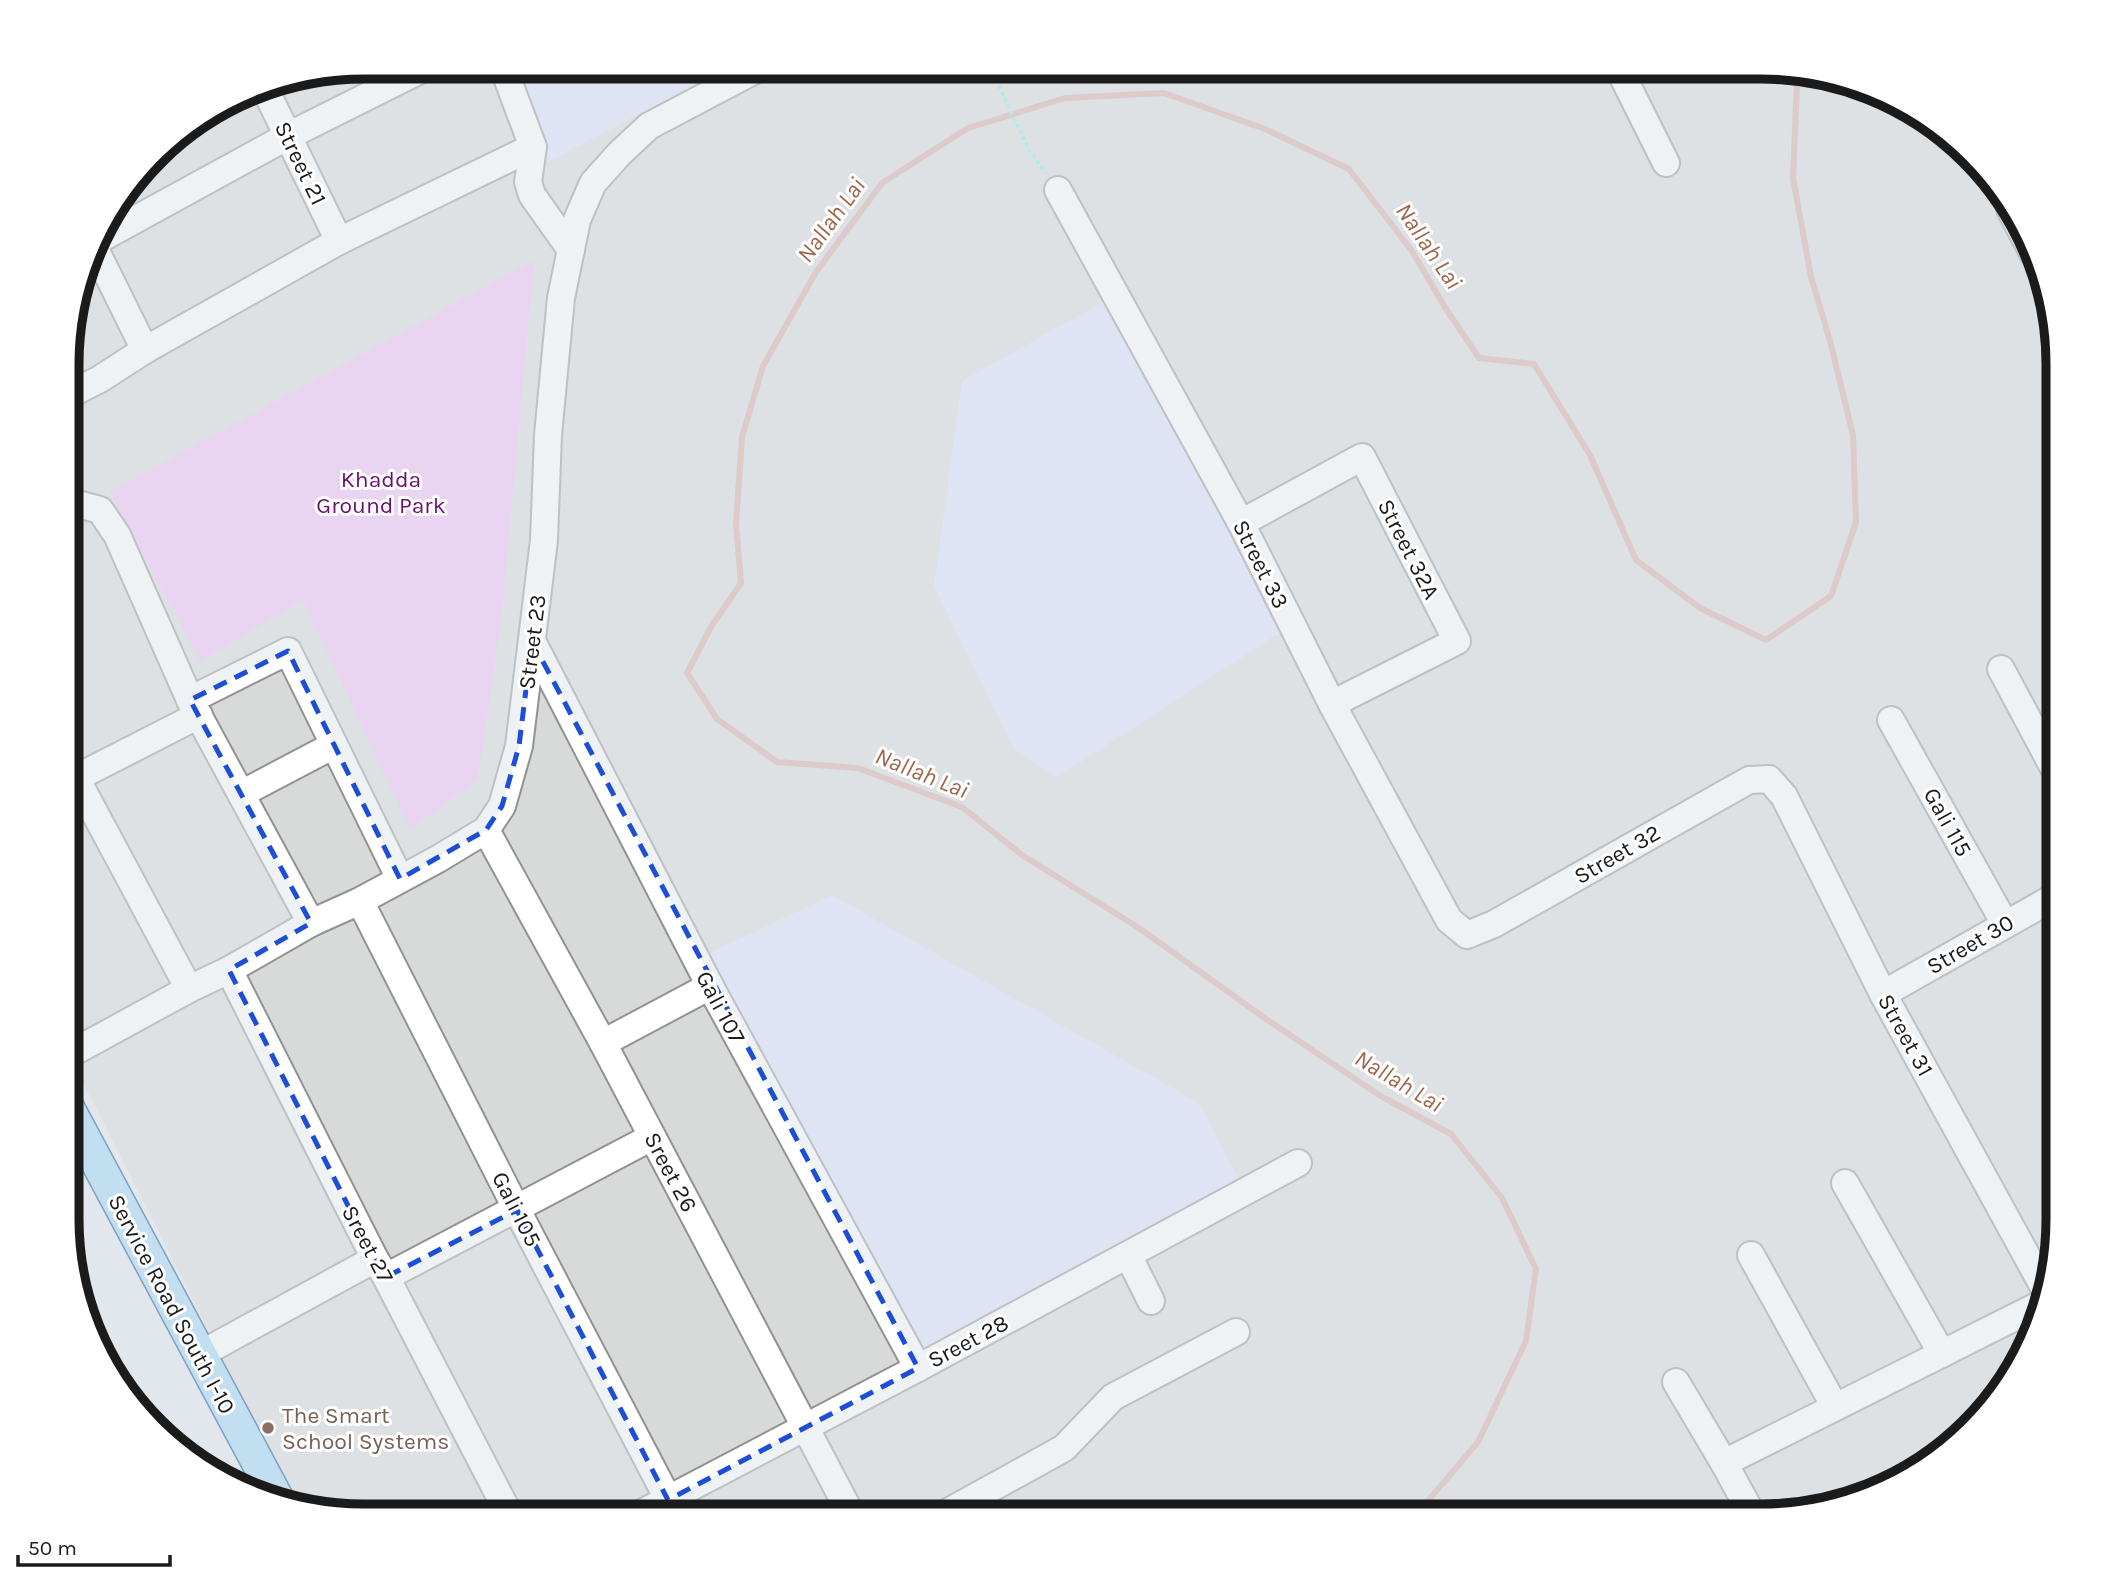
<svg xmlns="http://www.w3.org/2000/svg" width="2125" height="1583" font-family="Karla,sans-serif">
<rect width="100%" height="100%" fill="#e1e7ec"/>
<!-- residential -->
<path fill="#d8d9d9" d="M364,67H1780L1875,89L1957,140L2028,233L2058,363V1239L2036,1333L1985,1415L1892,1486L1761,1516H345L297,1505L68,1053L69,325L106,216L168,140L268,82Z"/>
<!-- education -->
<g fill="#d9dffd">
<path d="M498,67H713L717,74L547,162Z"/>
<path d="M1110,298L1287,628L1056,778L1016,751L934,586L962,381Z"/>
<path d="M832,895L1199,1103L1241,1183L916,1352L704,956Z"/>
</g>
<!-- park -->
<path fill="#f1bff6" d="M534,260L502,611L478,779L410,830L303,600L200,661L110,492Z"/>
<g fill="none" stroke-linecap="round" stroke-linejoin="round">
<!-- stream -->
<path stroke="#d8a6a3" stroke-width="6" d="M1415,1516L1478,1442L1526,1341L1536,1269L1502,1198L1451,1134L1379,1095L1266,1019L1139,928L1022,855L962,807L858,768L777,762L717,719L687,673L711,627L741,583L736,524L742,437L763,366L816,272L882,183L968,128L1065,98L1164,93L1265,129L1349,169L1412,251L1446,309L1479,358L1534,364L1590,455L1636,560L1700,608L1766,640L1831,596L1856,522L1853,435L1830,341L1811,277L1793,178L1797,82L1801,72"/>
<!-- minor casing -->
<g stroke="#929292" stroke-width="30">
<g id="minor">
<path d="M503,67L533,147L528,182L532,195L571,250"/>
<path d="M1618,67L1666,163"/>
<path d="M263,85L339,241"/>
<path d="M1058,190L1241,523L1332,704L1449,920L1467,935L1494,924L1749,780L1769,779L1784,796L1883,994L2046,1291"/>
<path d="M2010,209L2033,253"/>
<path d="M98,240L288,136L426,67"/>
<path d="M95,249L145,350"/>
<path d="M69,395L100,379L145,350L339,241L533,147"/>
<path d="M69,505L74,503L100,510L117,535L190,700L311,923"/>
<path d="M1241,523L1362,457L1457,641L1332,704"/>
<path d="M532,641L710,986L918,1368"/>
<path d="M2001,669L2058,776"/>
<path d="M190,700L288,651L400,879"/>
<path d="M1891,720L2005,924"/>
<path d="M68,763L189,989"/>
<path d="M68,782L199,715"/>
<path d="M241,794L334,745"/>
<path d="M486,830L603,1043L852,1516"/>
<path d="M360,901L517,1210L677,1516"/>
<path d="M229,970L375,1259L386,1277L510,1516"/>
<path d="M1883,994L2058,895"/>
<path d="M603,1043L710,986"/>
<path d="M68,1055L189,989L229,970L311,923L360,901L438,859L486,830L502,806L519,746L544,540L548,435L561,298L577,220L593,183L620,153L649,126L761,67"/>
<path d="M1845,1183L1942,1354"/>
<path d="M1128,1255L1151,1301"/>
<path d="M1751,1255L1835,1407"/>
<path d="M386,1277L652,1137"/>
<path d="M199,1355L375,1259"/>
<path d="M1676,1382L1724,1463L2043,1303"/>
<path d="M1724,1463L1753,1516"/>
<path d="M636,1516L918,1368L1298,1163"/>
<path d="M941,1516L1064,1448L1113,1397L1236,1332"/>
</g>
</g>
<!-- major casing -->
<g stroke="#08498b" stroke-width="35">
<path id="major" d="M67,1106L278,1500"/>
</g>
<!-- path -->
<path stroke="#6cf2ea" stroke-width="3.5" stroke-dasharray="3.5 3.5" stroke-linecap="butt" d="M990,67L1029,150L1046,173"/>
<!-- minor -->
<use href="#minor" stroke="#fff" stroke-width="26"/>
<!-- major -->
<use href="#major" stroke="#9cd2f6" stroke-width="32"/>
</g>
<!-- marked area -->
<path d="M0 0H2125V1583H0ZM532,641L918,1368L668,1500L517,1210L386,1277L375,1259L229,970L311,923L190,700L288,651L400,879L486,830L502,806L519,746Z" fill="#e1e7ec" fill-opacity=".55" fill-rule="evenodd"/>
<path fill="none" stroke="#1d4ed8" stroke-width="5" stroke-dasharray="14 9" stroke-linejoin="round" d="M532,641L918,1368L668,1500L517,1210L386,1277L375,1259L229,970L311,923L190,700L288,651L400,879L486,830L502,806L519,746Z"/>
<!-- markers -->
<circle fill="#8d6e63" stroke="#fff" stroke-width="2.5" cx="268" cy="1428" r="7"/>
<g text-anchor="middle" stroke-width="6" stroke-linejoin="round" paint-order="stroke">
<!-- street labels -->
<g font-size="23" fill="#1b1b1b" stroke="#fff">
<text transform="translate(301 163) rotate(64)" y="8">Street 21</text>
<text transform="translate(1409 549) rotate(63)" y="8">Street 32A</text>
<text transform="translate(1261 564) rotate(63)" y="8">Street 33</text>
<text transform="translate(532 642) rotate(-83)" y="8">Street 23</text>
<text transform="translate(1948 822) rotate(61)" y="8">Gali 115</text>
<text transform="translate(1617 854) rotate(-30)" y="8">Street 32</text>
<text transform="translate(1970 944) rotate(-30)" y="8">Street 30</text>
<text transform="translate(721 1007) rotate(62)" y="8">Gali 107</text>
<text transform="translate(1906 1035) rotate(61)" y="8">Street 31</text>
<text transform="translate(671 1172) rotate(62)" y="8">Sreet 26</text>
<text transform="translate(517 1209) rotate(63)" y="8">Gali 105</text>
<text transform="translate(368 1244) rotate(62)" y="8">Sreet 27</text>
<text transform="translate(172 1304) rotate(62)" y="8">Service Road South I-10</text>
<text transform="translate(968 1341) rotate(-28)" y="8">Sreet 28</text>
</g>
<!-- park labels -->
<g font-size="23" fill="#6a1072" stroke="#fff">
<text x="381" y="487">Khadda<tspan x="381" dy="26">Ground Park</tspan></text>
</g>
<!-- education labels -->
<g font-size="23" fill="#785e54" stroke="#fff" text-anchor="start">
<text x="282" y="1423">The Smart<tspan x="282" dy="26">School Systems</tspan></text>
</g>
<!-- water labels -->
<g font-size="24" font-style="italic" fill="#9e664b" stroke="#fff">
<text transform="translate(831 220) rotate(-54)" y="8">Nallah Lai</text>
<text transform="translate(1429 246) rotate(56)" y="8">Nallah Lai</text>
<text transform="translate(922 773) rotate(22)" y="8">Nallah Lai</text>
<text transform="translate(1399 1081) rotate(31)" y="8">Nallah Lai</text>
</g>
</g>
<!-- crop -->
<path d="M0 0H2125V1583H0ZM364 79H1761A285 285 0 0 1 2046 364V1219A285 285 0 0 1 1761 1504H364A285 285 0 0 1 79 1219V364A285 285 0 0 1 364 79Z" fill="#fff" fill-rule="evenodd"/>
<path fill="none" stroke="#1b1b1b" stroke-width="9" d="M364 79H1761A285 285 0 0 1 2046 364V1219A285 285 0 0 1 1761 1504H364A285 285 0 0 1 79 1219V364A285 285 0 0 1 364 79Z"/>
<!-- scale -->
<path d="M18 1555v10h152v-10" fill="none" stroke="#1b1b1b" stroke-width="3.5"/>
<text x="28" y="1555" font-size="21" fill="#1b1b1b" stroke="#ffffff" stroke-width="5" paint-order="stroke">50 m</text>
</svg>
